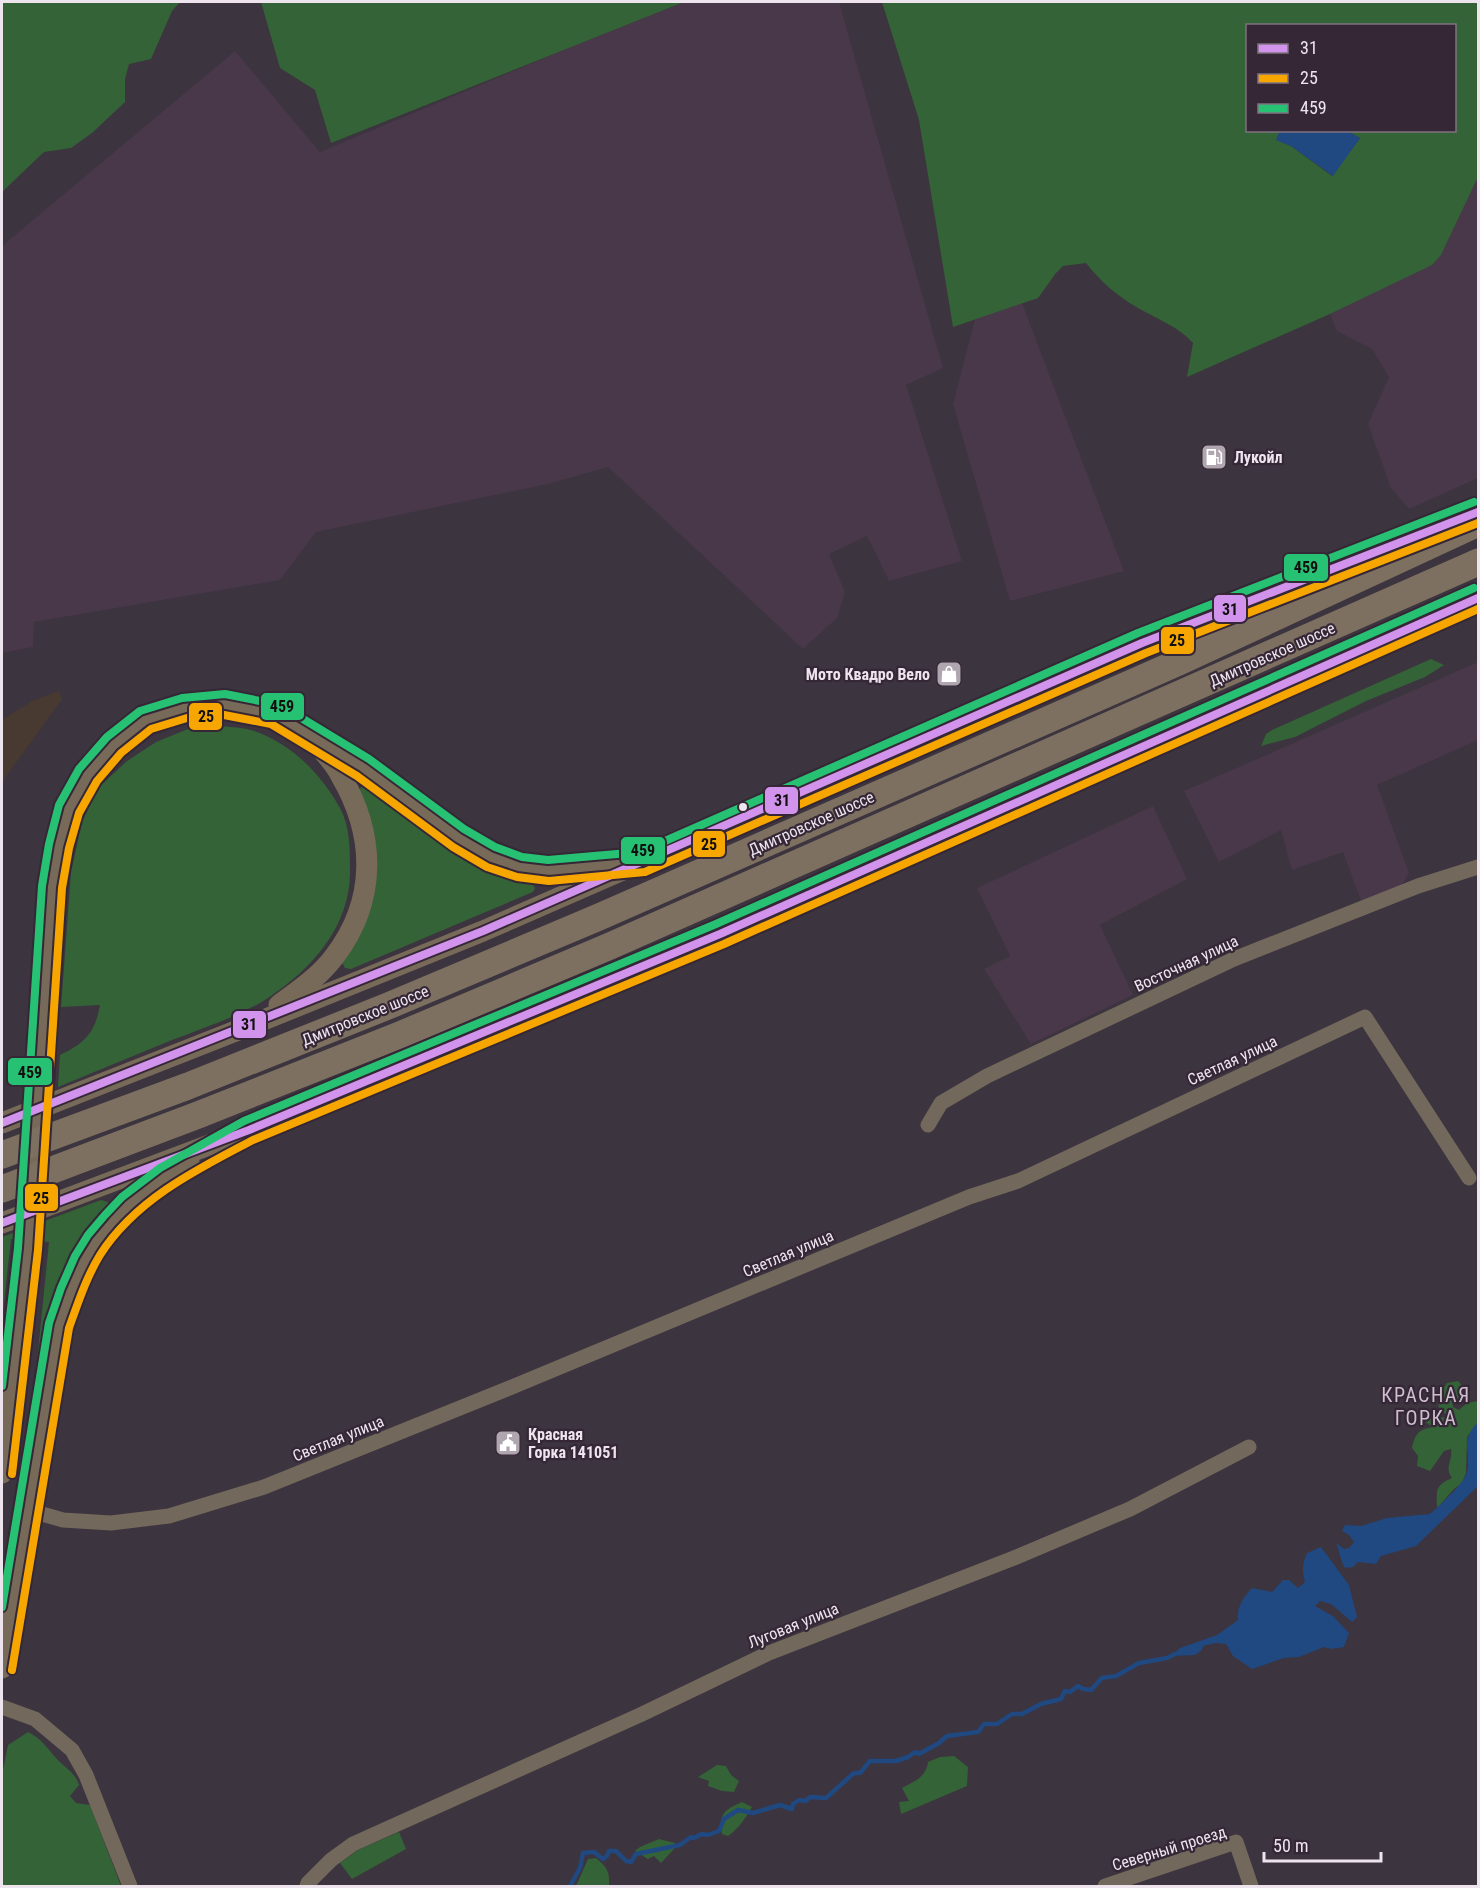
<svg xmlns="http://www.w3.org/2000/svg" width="1480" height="1888" font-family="'Roboto Condensed',sans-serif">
<rect width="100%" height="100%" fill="#3c343e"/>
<!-- commercial -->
<path fill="#483a30" d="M59,691L62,699L2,782V720L32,701Z"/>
<!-- built -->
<g fill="#49374a">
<path d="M684,2H839L943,368L906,385L962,561L889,581L867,536L829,554L845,592L837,618L803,649L608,467L548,484L316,532L280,580L34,622L33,647L2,653V246L235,51L320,152L573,46Z"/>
<path d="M1478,177V478L1409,509L1391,488L1368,424L1389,377L1372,349L1337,331L1330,314L1432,264L1441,255Z"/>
<path d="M1022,303L1124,571L1010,601L953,404L975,319Z"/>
<path d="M1478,662V740L1377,785L1409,873L1402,885L1361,901L1343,852L1292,870L1281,830L1219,862L1184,791Z"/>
<path d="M1153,806L1187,879L1100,925L1133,995L1031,1044L984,969L1010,956L977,888Z"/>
</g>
<!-- green -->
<g fill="#346337" fill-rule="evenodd">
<path d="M2,2H180L172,11L151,59L129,64L125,79V102L92,133L71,148L44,152L2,192Z"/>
<path d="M261,2H684L331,143L315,90L280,68Z"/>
<path d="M882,2H1478V177L1441,255L1432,265L1330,314L1187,377L1193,343C1179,327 1157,319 1138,308C1116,295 1102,283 1086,263L1063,266L1056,273L1038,298L953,327L919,120ZM1248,26H1454V130L1347,131L1360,138L1332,176L1291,146L1277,140L1280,130H1248Z"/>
<path d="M1431,659L1444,665L1425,677L1366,701L1295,737L1261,746L1266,734L1272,730Z"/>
<path d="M218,726C229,727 243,727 254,731C292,744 321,774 340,808C350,826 350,850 350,870C351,926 312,969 268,998C242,1015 201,1029 172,1040C134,1056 96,1071 58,1087L60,1055C85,1043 95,1033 100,1005L61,1007L71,872L82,822L99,787L127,761L156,742L188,729Z"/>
<path d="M364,784L428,833L467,858L501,875L532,883L535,888L533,892L351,969L345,968L341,961L376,869L375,838L359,790Z"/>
<path d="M101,1200L108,1202L111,1209L39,1383L35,1381L49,1242L11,1239L2,1320V1237Z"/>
<path d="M1458,1381L1465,1389L1466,1397L1452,1401L1453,1407L1459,1410L1467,1403L1478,1401V1422L1467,1437L1466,1473L1462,1483L1454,1489L1437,1508C1437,1490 1434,1486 1452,1478C1444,1467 1453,1460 1451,1449L1444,1451L1430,1471L1417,1466L1418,1456L1412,1448C1415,1434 1419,1429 1433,1427L1421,1419L1448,1417L1438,1406L1442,1400L1440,1393L1447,1383Z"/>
<path d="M28,1732C41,1738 47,1748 57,1759C65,1768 75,1772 79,1785L70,1796L76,1803L90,1805L121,1886H2V1775L8,1745Z"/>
<path d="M954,1756L968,1767L967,1786L901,1814L899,1802L909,1801L902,1788C915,1781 926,1777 928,1762L940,1757Z"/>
<path d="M717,1765L726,1766L731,1775L739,1781L734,1792L722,1791L708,1786L709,1781L698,1777Z"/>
<path d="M742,1802L752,1807C745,1819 739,1828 728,1836L722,1834C719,1813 723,1811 742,1802Z"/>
<path d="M399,1832L406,1849L352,1879L340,1863L358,1850Z"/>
<path d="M659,1839L675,1843V1848L661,1863L654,1856L648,1859L635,1851L640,1847Z"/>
<path d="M596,1858C607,1867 610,1872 609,1886H576L588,1859Z"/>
</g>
<!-- water -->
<g fill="#204881">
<path d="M1280,130L1347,131L1360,138L1333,176L1291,146L1276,140Z"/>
<path d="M1478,1422V1486L1416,1546L1381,1556L1376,1564L1358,1562L1353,1567L1345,1568C1340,1560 1340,1552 1336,1543L1344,1549L1349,1548L1354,1542L1349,1535L1342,1531L1345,1525L1361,1526L1387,1518L1430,1514C1439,1506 1462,1485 1466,1475C1473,1453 1458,1443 1478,1422Z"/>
<path d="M1321,1547L1349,1585L1357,1617L1352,1622L1331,1604L1320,1601L1315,1606L1333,1616L1349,1633L1344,1647L1331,1649L1324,1647L1299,1657L1284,1658L1252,1669L1233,1656L1226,1644L1216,1643L1203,1646L1202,1650L1195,1655L1171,1656L1180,1648L1217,1635L1238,1620C1236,1608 1244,1596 1252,1588L1272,1592L1283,1580H1289L1298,1588L1305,1582C1302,1571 1302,1564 1307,1553Z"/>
</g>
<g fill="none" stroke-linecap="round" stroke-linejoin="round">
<!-- stream -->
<path stroke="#204881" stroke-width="4.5" d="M570,1886L580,1868L583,1853L594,1852L603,1859L607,1856L609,1851H616L626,1861L631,1862L636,1854L680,1845L691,1837L694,1838L702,1834L708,1835L719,1831L724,1819L738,1810L753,1813L780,1805L792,1809L793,1804L799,1800L806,1801L810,1797L826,1798L854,1773H860L870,1761H896L908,1757L915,1752L919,1754L939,1743L947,1736L978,1732L984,1724H997L1012,1714H1022L1041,1704L1061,1699L1065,1691L1070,1692L1078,1686L1083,1689L1091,1690L1102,1678L1116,1676L1139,1663L1167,1658L1175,1654"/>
<!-- street -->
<g stroke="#72685c" stroke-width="15">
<path d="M928,1125L941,1103L987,1076L1234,959L1418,886L1478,867"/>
<path d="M28,1510L63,1520L111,1523L169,1516L264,1487L507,1389L969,1197L1018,1181L1365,1017L1469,1178"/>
<path d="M2,1707L35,1719L72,1750L86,1775L130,1886"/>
<path d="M307,1886L308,1883L331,1860L353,1844L640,1715L769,1653L1014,1558L1130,1509L1249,1447"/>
<path d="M1105,1886L1236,1842L1251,1886"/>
</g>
<!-- secondary -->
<g stroke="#786a58" stroke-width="21">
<path d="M279,1005C298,991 319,977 334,957C377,901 376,836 341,776C336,765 327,756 319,746"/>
<path d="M2,1123L251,1025L483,931L1142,643L1296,584L1431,529L1470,515"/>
<path d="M2,1223L249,1130L720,934L1478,598"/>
<path d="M2,1473L28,1249L52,887L59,846L69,809L88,775L114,745L146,720L185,708L224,704L275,714L310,734L363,767L458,838L491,857L520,867L548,871L620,865"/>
<path d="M2,1668L59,1325C64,1310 69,1295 75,1281C98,1228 142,1192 189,1161"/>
</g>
<!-- highway -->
<g stroke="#7d7060" stroke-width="27">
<path d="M2,1155L188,1086L388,1006L599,917L1179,662L1478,523"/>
<path d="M2,1189L198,1115L402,1034L610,946L1478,562"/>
</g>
<!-- bus-1 casing -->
<g stroke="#352736" stroke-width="12">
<g id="bus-1">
<path d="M2,1123L483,931L1142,643L1478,512"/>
<path d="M2,1223L249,1130L720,934L1478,598"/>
</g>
</g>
<!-- bus-2 casing -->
<g stroke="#352736" stroke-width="12">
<g id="bus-2">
<path d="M12,1474L38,1250L62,888L69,848L79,813L97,781L121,753L151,729L187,718L224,715L271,724L357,776L453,847L487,867L517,877L549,881L645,872L1146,653L1478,523"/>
<path d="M12,1670L69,1328C78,1303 86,1278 100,1255C135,1200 197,1169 253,1140L724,944L1478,609"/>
</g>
</g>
<!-- bus-3 casing -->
<g stroke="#352736" stroke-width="12">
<g id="bus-3">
<path d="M2,1386L18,1248L42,886L49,844L59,805L79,769L107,737L140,711L182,698L225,694L280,705L369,759L464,829L495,847L522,857L548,860L640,852L1138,633L1474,502"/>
<path d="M2,1607L49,1323L61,1288L75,1256L88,1235L105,1215L122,1197L160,1168L244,1121L716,924L1474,588"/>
</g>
</g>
<!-- bus-1 -->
<use href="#bus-1" stroke="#d193ec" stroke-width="8"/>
<!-- bus-2 -->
<use href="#bus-2" stroke="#f7a600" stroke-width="8"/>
<!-- bus-3 -->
<use href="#bus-3" stroke="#26c172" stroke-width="8"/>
</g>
<!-- icons -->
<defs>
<g id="fuel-square" transform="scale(1.35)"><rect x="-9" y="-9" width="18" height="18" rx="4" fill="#b0a6b0" stroke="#352736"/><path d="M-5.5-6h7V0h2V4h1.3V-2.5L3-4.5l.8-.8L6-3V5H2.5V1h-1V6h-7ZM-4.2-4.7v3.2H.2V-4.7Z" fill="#fff"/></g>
<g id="shop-square" transform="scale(1.35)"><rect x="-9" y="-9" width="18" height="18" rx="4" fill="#b0a6b0" stroke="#352736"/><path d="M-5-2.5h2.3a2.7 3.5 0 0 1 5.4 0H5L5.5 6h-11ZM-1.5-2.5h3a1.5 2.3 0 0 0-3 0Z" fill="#fff"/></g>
<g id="civic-square" transform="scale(1.35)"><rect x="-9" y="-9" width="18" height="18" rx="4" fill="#b0a6b0" stroke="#352736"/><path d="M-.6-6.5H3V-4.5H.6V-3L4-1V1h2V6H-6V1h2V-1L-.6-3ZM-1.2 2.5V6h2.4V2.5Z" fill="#fff"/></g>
</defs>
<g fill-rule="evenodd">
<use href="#fuel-square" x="1214" y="457"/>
<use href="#shop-square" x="949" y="674"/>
<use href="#civic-square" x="508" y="1443"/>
</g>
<!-- markers -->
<circle fill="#eee4ee" stroke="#352736" stroke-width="2" cx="743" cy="807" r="5"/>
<g text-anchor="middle" stroke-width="4.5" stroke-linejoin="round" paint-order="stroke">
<!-- poi labels -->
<g font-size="16" font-weight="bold" fill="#eee4ee" stroke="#352736" text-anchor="start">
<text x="1234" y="463">Лукойл</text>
<text x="930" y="680" text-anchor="end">Мото Квадро Вело</text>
<text x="528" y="1440">Красная<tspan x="528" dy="18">Горка 141051</tspan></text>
</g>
<!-- street labels -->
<g font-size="16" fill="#eee4ee" stroke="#352736">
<text transform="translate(1272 654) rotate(-24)" y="6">Дмитровское шоссе</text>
<text transform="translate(811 823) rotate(-24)" y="6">Дмитровское шоссе</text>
<text transform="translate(1186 963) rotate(-25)" y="6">Восточная улица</text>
<text transform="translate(365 1015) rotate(-22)" y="6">Дмитровское шоссе</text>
<text transform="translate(1232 1060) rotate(-25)" y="6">Светлая улица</text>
<text transform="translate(788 1253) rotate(-23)" y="6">Светлая улица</text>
<text transform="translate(338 1438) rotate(-22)" y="6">Светлая улица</text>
<text transform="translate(793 1625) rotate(-22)" y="6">Луговая улица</text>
<text transform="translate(1169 1848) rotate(-17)" y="6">Северный проезд</text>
</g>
<!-- quarter labels -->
<g font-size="20" letter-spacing="1.5" fill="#cfbdd0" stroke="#352736">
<text x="1426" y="1402">КРАСНАЯ<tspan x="1426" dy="23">ГОРКА</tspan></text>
</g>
</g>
<g stroke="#352736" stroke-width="2">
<rect x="1283" y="553" width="46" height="29" rx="6" fill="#26c172"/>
<rect x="1213" y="594" width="34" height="29" rx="6" fill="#d193ec"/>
<rect x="1160" y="626" width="35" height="29" rx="6" fill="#f7a600"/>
<rect x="260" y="692" width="45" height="29" rx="6" fill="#26c172"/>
<rect x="188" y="702" width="35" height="29" rx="6" fill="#f7a600"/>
<rect x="764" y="786" width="35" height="29" rx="6" fill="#d193ec"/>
<rect x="692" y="830" width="34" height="28" rx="6" fill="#f7a600"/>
<rect x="620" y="836" width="46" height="29" rx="6" fill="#26c172"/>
<rect x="232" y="1010" width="35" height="29" rx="6" fill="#d193ec"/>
<rect x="7" y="1057" width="46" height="29" rx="6" fill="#26c172"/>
<rect x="24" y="1183" width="35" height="29" rx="6" fill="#f7a600"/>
</g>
<g font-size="16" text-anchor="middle" font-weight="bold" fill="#111">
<text x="1306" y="573">459</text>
<text x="1230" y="615">31</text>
<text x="1177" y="646">25</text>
<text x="282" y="712">459</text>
<text x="206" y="722">25</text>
<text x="782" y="806">31</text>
<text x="709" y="850">25</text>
<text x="643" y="856">459</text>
<text x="249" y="1030">31</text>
<text x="30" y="1078">459</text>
<text x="41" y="1204">25</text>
</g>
<!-- border -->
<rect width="1480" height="1888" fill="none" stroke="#eee4ee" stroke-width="6"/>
<!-- legend -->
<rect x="1246" y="24" width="210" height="108" fill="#352736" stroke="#7f7380" stroke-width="1.5"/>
<rect x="1258" y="44" width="30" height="9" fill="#d193ec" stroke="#7f7380" stroke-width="1.5"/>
<text x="1300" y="54" font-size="18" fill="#eee4ee">31</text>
<rect x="1258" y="74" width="30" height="9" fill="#f7a600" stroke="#7f7380" stroke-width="1.5"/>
<text x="1300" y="84" font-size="18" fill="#eee4ee">25</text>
<rect x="1258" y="104" width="30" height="9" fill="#26c172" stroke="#7f7380" stroke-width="1.5"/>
<text x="1300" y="114" font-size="18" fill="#eee4ee">459</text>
<!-- scale -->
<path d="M1264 1852v9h117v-9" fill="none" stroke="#eee4ee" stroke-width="3"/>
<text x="1273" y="1852" font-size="18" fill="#eee4ee" stroke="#352736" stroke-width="4.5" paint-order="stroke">50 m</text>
</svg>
